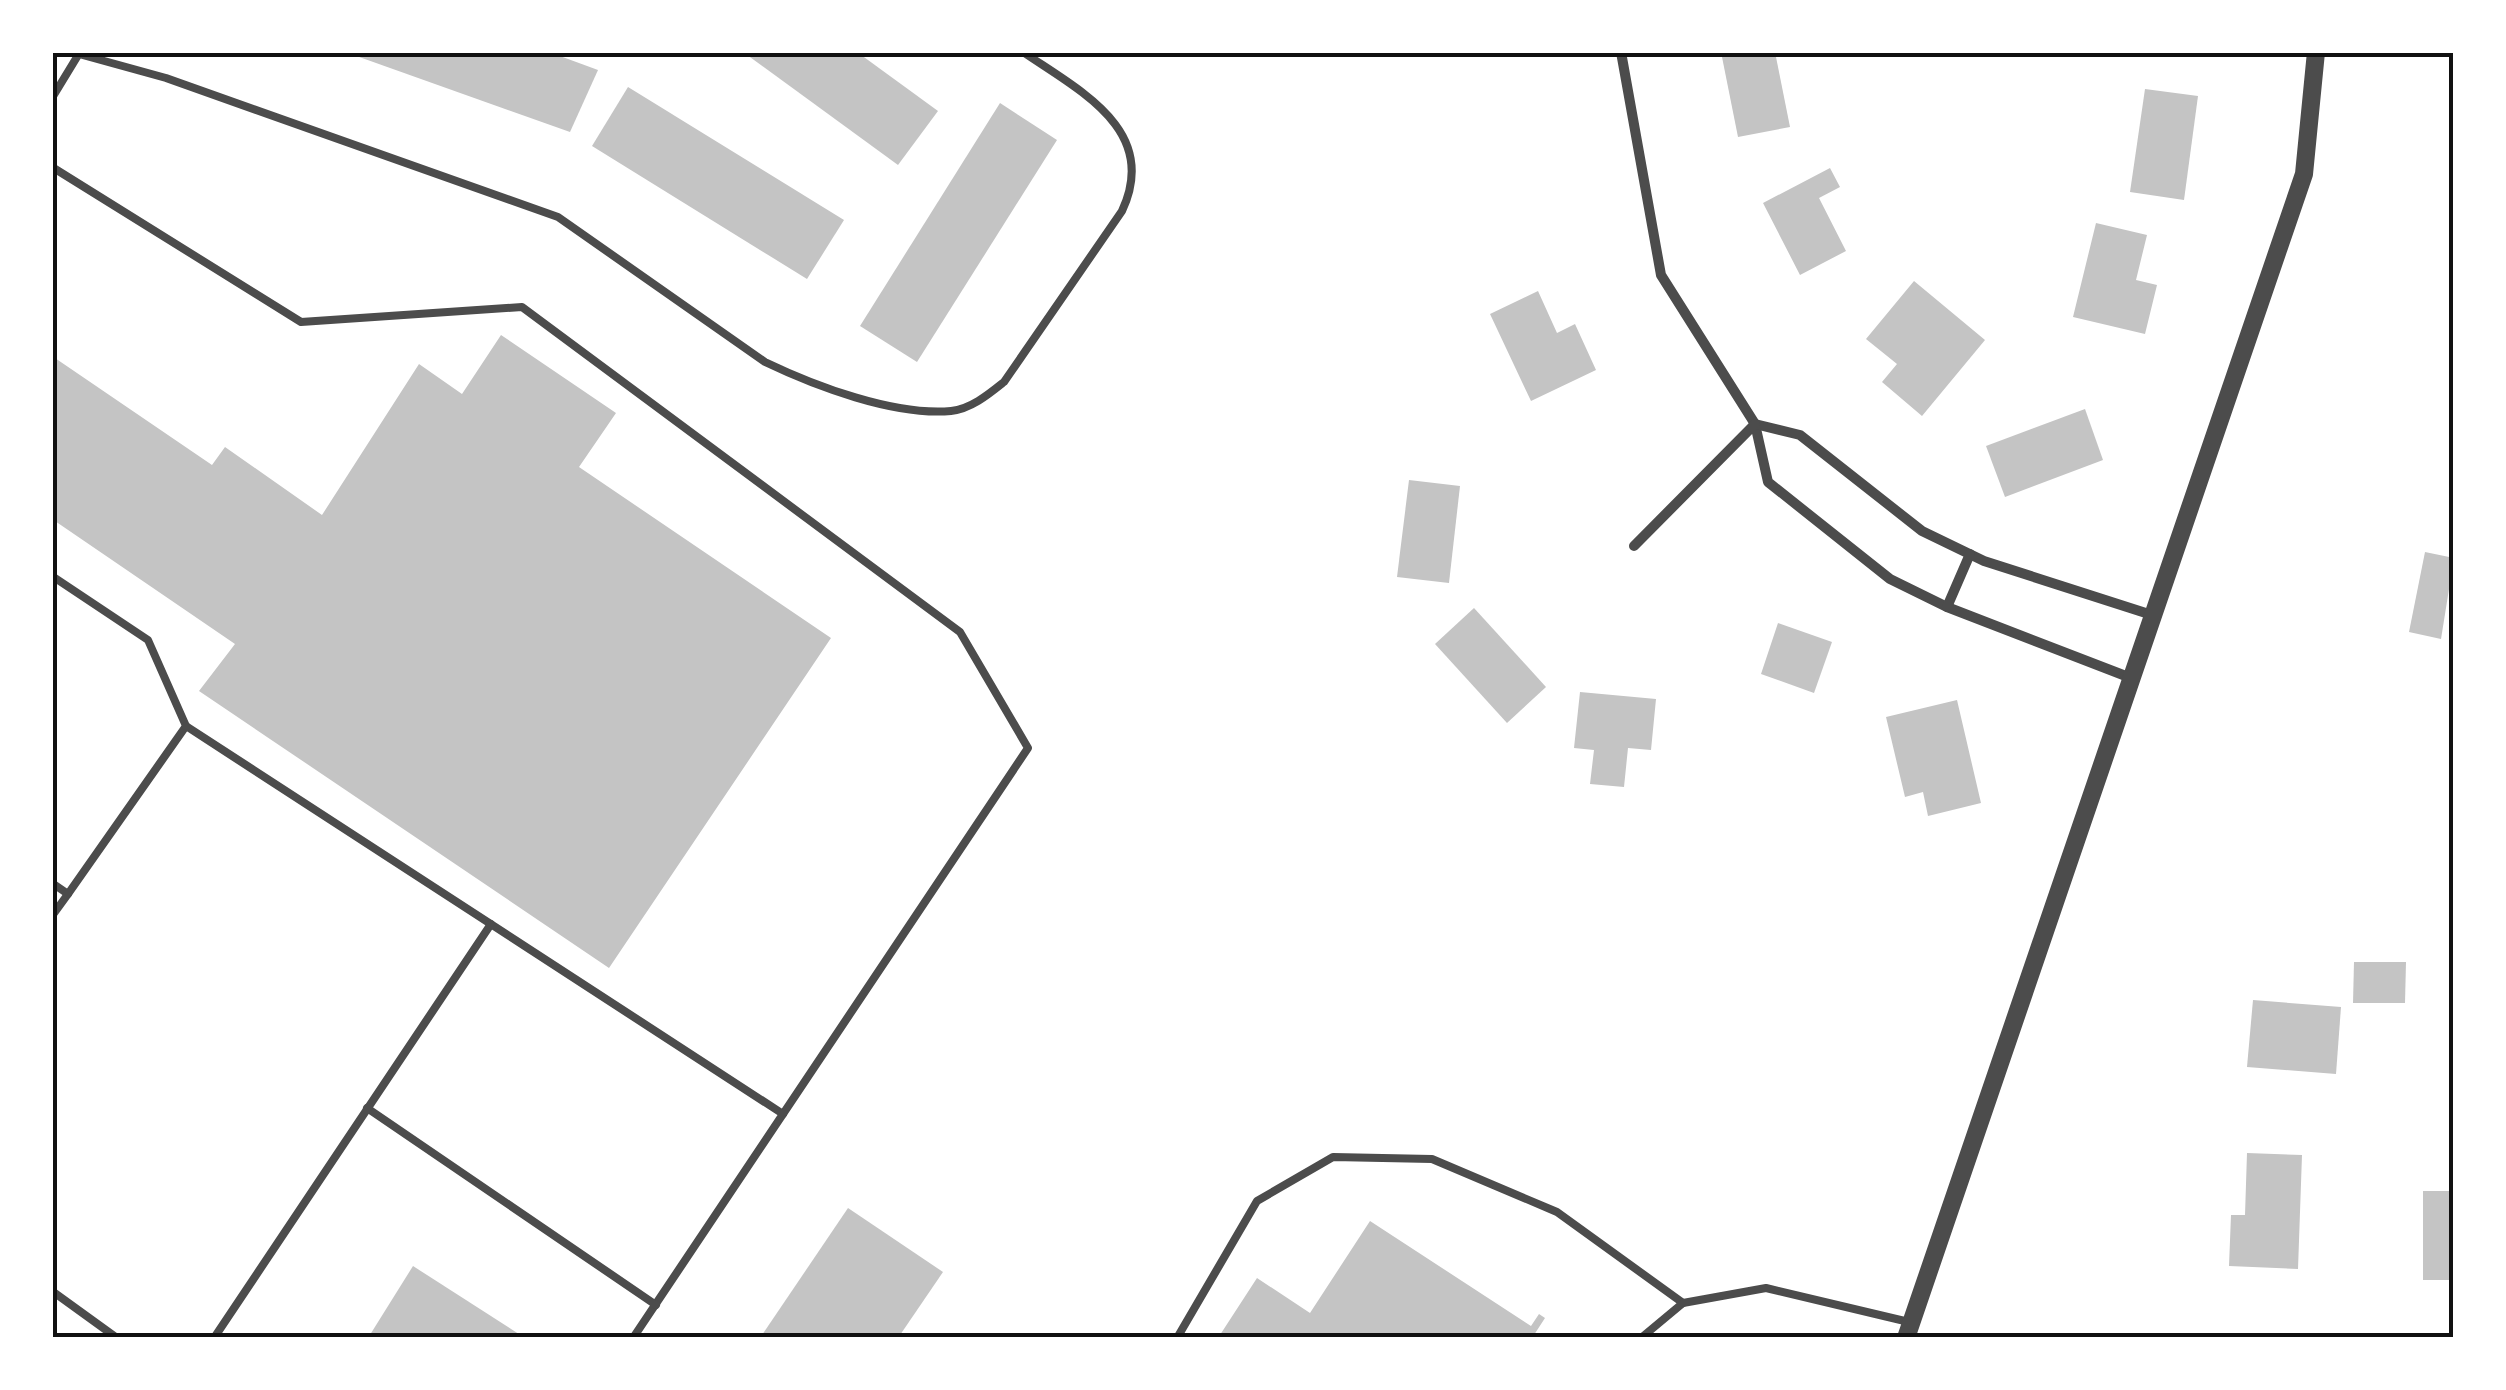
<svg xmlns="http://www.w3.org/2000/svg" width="2506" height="1390" font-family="'Zilla Slab',serif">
<rect width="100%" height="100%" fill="#fff"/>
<!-- building -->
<g fill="#c4c4c4">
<path d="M549,52L598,70L570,132L348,53Z"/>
<path d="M743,52H857L938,111L898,165Z"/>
<path d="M1721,52H1775L1790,127L1738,137Z"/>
<path d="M628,87L844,220L807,279L592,146Z"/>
<path d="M2145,89L2198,96L2184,200L2130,192Z"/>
<path d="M1000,103L1057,140L917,362L860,326Z"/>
<path d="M1830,168L1840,187L1819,198L1846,251L1800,275L1763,203Z"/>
<path d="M2096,223L2147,235L2136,280L2157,285L2145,334L2073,317Z"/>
<path d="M1914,281L1985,340L1922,416L1882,382L1897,364L1866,339Z"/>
<path d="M1538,291L1557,333L1575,324L1596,370L1531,401L1490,314Z"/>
<path d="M501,335L616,413L579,467L831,638L609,968L199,691L235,644L52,519V356L212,465L225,447L322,515L419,364L462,394Z"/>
<path d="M2085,409L2103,460L2005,497L1986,446Z"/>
<path d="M1409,480L1460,486L1449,583L1397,577Z"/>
<path d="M2425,552L2454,558L2441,639L2409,632Z"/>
<path d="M1474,608L1546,687L1507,723L1435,644Z"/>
<path d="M1778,623L1832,642L1814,693L1761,674Z"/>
<path d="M1580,692L1656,699L1651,750L1628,748L1624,787L1590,784L1594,750L1574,748Z"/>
<path d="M1957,700L1981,803L1928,816L1923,792L1905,797L1886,717Z"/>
<path d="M2354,962H2406L2405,1003H2353Z"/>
<path d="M2253,1000L2341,1007L2336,1074L2247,1067Z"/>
<path d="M2247,1153L2302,1155L2298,1269L2229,1266L2231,1215H2245Z"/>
<rect x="2423" y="1191" width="31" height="89"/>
<path d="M848,1208L943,1272L898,1338H760Z"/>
<path d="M1370,1221L1531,1326L1539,1314L1545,1318L1532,1338H1218L1257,1278L1310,1313Z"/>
<path d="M413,1266L525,1338H368Z"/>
</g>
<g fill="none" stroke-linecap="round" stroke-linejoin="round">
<!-- service -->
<g stroke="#4c4c4c" stroke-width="8">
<path d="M79,54L166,78L558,217L765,362C815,386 894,416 951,411C971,409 989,394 1004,382L1122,211C1160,130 1080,91 1023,52"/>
<path d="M52,98L80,52"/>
<path d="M52,167L301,322L522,307L960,632L1028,748L783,1114"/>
<path d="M52,576L148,640L186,726L68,894"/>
<path d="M186,726L783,1114L633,1338"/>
<path d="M52,883L68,894L52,916"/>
<path d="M367,1108L656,1305"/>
<path d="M52,1291L117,1338"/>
<path d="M214,1338L491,924"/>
<path d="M1177,1338L1257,1201L1333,1157L1432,1159L1557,1212L1683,1303"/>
<path d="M1641,1338L1683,1303L1766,1288L1909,1322"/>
</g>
<!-- minor -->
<g stroke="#4c4c4c" stroke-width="10">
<path d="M1621,52L1661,275L1755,424L1768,482L1890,579L1947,607L2131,678"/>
<path d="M1755,424L1800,435L1922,531L1984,561L2152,615"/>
<path d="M1634,546L1755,424"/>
<path d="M1947,607L1970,554"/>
</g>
<!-- tertiary -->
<path stroke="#4c4c4c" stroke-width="18" d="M1906,1338L2304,174L2316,52"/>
</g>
<!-- border -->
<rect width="2506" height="1390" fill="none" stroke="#ffffff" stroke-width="110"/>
<rect x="55" y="55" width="2396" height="1280" fill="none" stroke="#111" stroke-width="4"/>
</svg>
